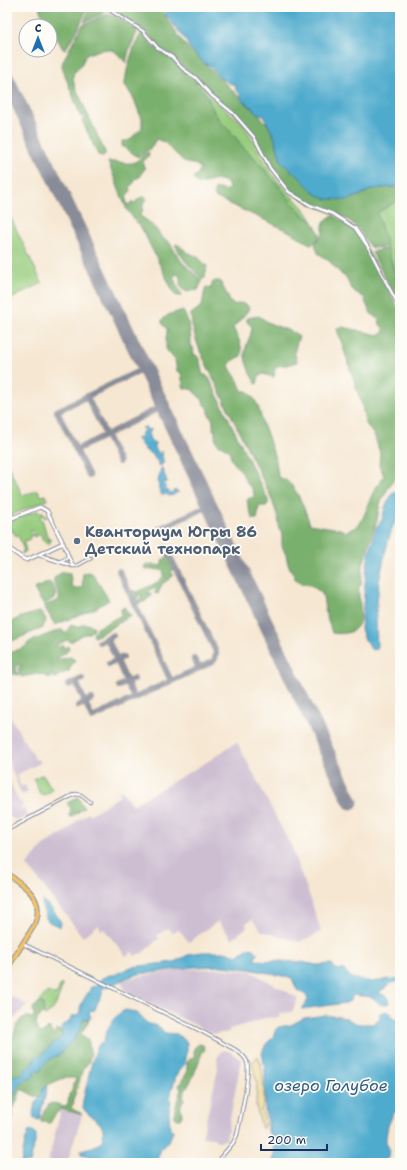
<svg xmlns="http://www.w3.org/2000/svg" width="407" height="1170" font-family="'Shantell Sans',sans-serif">
<rect width="100%" height="100%" fill="#fdfcf7"/>
<filter id="ink" filterUnits="userSpaceOnUse"><feTurbulence type="fractalNoise" baseFrequency=".025" numOctaves="2"/><feDisplacementMap in="SourceGraphic" scale="8" xChannelSelector="R" yChannelSelector="G"/><feConvolveMatrix kernelMatrix="1 2 1 2 8 2 1 2 1" color-interpolation-filters="sRGB"/></filter>
<filter id="wash" filterUnits="userSpaceOnUse"><feTurbulence type="fractalNoise" baseFrequency=".012" numOctaves="4" result="noise"/><feDisplacementMap in="SourceGraphic" scale="16" xChannelSelector="R" yChannelSelector="G"/><feGaussianBlur stdDeviation="0.9" result="paint"/><feColorMatrix in="noise" values="0 0 0 0 0 0 0 0 0 0 0 0 0 0 0 0 0 1.4 0 .05"/><feComposite in="paint" operator="in"/></filter>
<g filter="url(#wash)">
<rect width="100%" height="100%" fill="#f6e7d2"/>
<!-- industrial -->
<g fill="#cdbed2">
<path d="M7,711L30,751L31,750L35,760L38,759L40,763L16,775L21,787L25,785L28,792L22,795L8,761Z"/>
<path d="M237,742L293,850L295,858L310,897L321,932L299,942L262,931L252,919L246,923L247,927L232,939L218,921L189,942L179,930L173,933L168,928L157,935L159,939L141,954L140,953L135,956L132,952L126,956L104,929L101,930L98,925L83,937L27,865L43,846L68,830L77,821L88,813L91,814L120,796L119,792L122,790L133,805L210,760Z"/>
<path d="M7,775L19,802L21,801L23,806L21,807V809L24,808L27,816L16,821L14,818L11,819L7,810Z"/>
<path d="M183,969H224L250,971L298,998L292,1012L280,1013L281,1017L264,1018L258,1021L229,1029V1032L214,1034L126,992L121,981L142,976Z"/>
<path d="M7,994L27,1005L7,1026Z"/>
<path d="M222,1050L229,1051L241,1060L226,1140L217,1141L213,1138L202,1137L218,1069L217,1058Z"/>
<path d="M61,1110L82,1116L72,1147L67,1163H53L48,1162Z"/>
</g>
<!-- green -->
<g fill="#98cc7e" stroke="#5a7e6e">
<path d="M178,67C184,72 192,76 198,81C203,87 208,94 214,100C226,110 238,118 247,131C258,145 263,162 274,176C286,192 303,204 313,222L303,215L251,154L245,150L233,134L220,121L214,112L207,96L199,87Z"/>
<path d="M400,199V282L398,283L376,213Z"/>
<path d="M7,210L42,283L7,301Z"/>
<path d="M7,464L23,496L38,490L41,496L45,495L47,500L7,517Z"/>
<path d="M37,510L39,512H43L47,516L46,518L42,515L40,517L43,522L47,536L49,537L47,540L51,539L50,543L48,545L42,540L41,534L34,537L32,534L34,532L30,530L31,536L28,541L26,540L24,543L26,551L22,554V552L24,551C21,545 22,538 15,535L13,531H11V528L10,529H7V522L8,521L13,523L12,520H15L16,518L21,515L34,512H35Z"/>
<path d="M41,775L44,776L52,789L50,792L44,795L40,794L34,780L35,778Z"/>
<path d="M61,984L62,985C61,992 57,1004 53,1009C51,1012 48,1014 45,1016L43,1014L44,1010L39,1002C45,997 44,988 54,995H56Z"/>
</g>
<!-- forest -->
<g fill="#7ab06d" stroke="#4a7066">
<path d="M39,7H88L78,29L65,50L63,49L50,26L41,13Z"/>
<path d="M90,7H101L105,10L103,14L84,22Z"/>
<path d="M107,7H159L185,45L267,123L275,139L279,154L288,168L298,176L316,194L359,196L373,189L400,186V199L377,213L387,246L379,248L370,247L359,230L351,222L343,217L310,204L291,191L271,167L255,137L234,113L212,94L198,78L184,68L172,56L159,48L144,30Z"/>
<path d="M110,13L138,30L129,50L126,63C123,60 120,56 117,53C108,46 95,51 86,55L80,67L73,74L74,84L105,152V155L103,157H101L98,155L82,120L85,117L84,116L81,117L63,70L62,65L63,61L82,25Z"/>
<path d="M142,33L154,47L170,58L199,87L207,96L214,112L220,121L233,134L245,150L251,154L303,215L313,222L320,234C318,239 315,245 310,244L288,231L219,199L215,197L214,193L215,189H219L226,191L229,188C225,173 208,184 198,184L195,181L193,178L199,172L200,169C196,162 192,165 186,163C184,162 166,144 164,142L156,139L151,148L138,157L122,146V141H128L142,128V118L140,115L134,99L125,85C125,73 134,41 142,33Z"/>
<path d="M149,152L148,157L142,163L145,168L144,170L142,172L141,176L134,180V183L130,187L131,191C126,195 126,198 127,204L129,205L132,201L134,203L136,202L138,199L142,197H145L147,199L143,204L142,213L139,215L149,222L156,229L162,238L169,242L182,262L202,281L198,290L187,292L182,289L180,284V277L177,274L173,277L182,296H178L175,295L142,229L127,210L108,162C116,161 125,164 133,163C139,161 142,154 149,152Z"/>
<path d="M333,215L356,230L377,267L383,283L387,286L400,313V473L389,486L380,504L377,520L363,564L361,585L359,586C357,601 368,624 350,632C344,634 337,634 332,633L325,610L323,596L321,592L313,587L311,585L301,584L296,580L288,564L286,555L282,546V531L279,530L278,517L271,497L200,351C196,339 191,327 191,314L202,306L204,294L206,287L212,288V283L215,281H220C223,289 228,294 230,302L234,305L240,303L247,305L249,308L247,312L233,328C237,335 244,348 241,356L233,360L229,365C231,371 234,374 237,379C240,383 239,387 243,391H247C254,397 258,404 260,413C262,418 261,423 265,428L276,461L278,476L279,478C295,479 304,509 309,521V524L340,529L347,532L349,529C364,529 367,503 373,493C376,487 380,482 384,476L379,465L380,453L375,437L365,422L362,405L345,353L337,329L343,327L378,335L383,333L384,329L380,325L379,319C371,317 368,308 365,301L366,299C356,292 349,290 347,278L342,275L329,261L318,253L315,244L323,233V225L326,220Z"/>
<path d="M176,244L179,245L187,252L198,257L207,266L205,278L202,279L185,261L175,245Z"/>
<path d="M387,248L398,282H400V305L387,282L372,252Z"/>
<path d="M180,311H183C189,321 191,334 191,346L193,347L194,355H196C202,361 200,368 203,375H206L209,378L268,500V504L266,506H260C257,510 259,514 257,519H253C250,513 248,507 247,500L249,498H252L254,496C254,491 252,489 248,485C246,482 244,477 242,473C237,464 230,463 230,451C226,447 218,446 216,441C215,438 215,434 215,430H213C213,425 214,418 209,415V409L204,405L203,400L195,393L194,390L184,388L183,385L181,373L177,371L175,360L166,349V337L167,333V329L162,323V320L168,315Z"/>
<path d="M259,316L269,323L295,333L299,337C297,342 294,350 295,355C295,357 297,359 297,362L286,365L277,366L275,369L274,377L263,374L259,376L257,384H256C252,378 244,361 245,354C245,345 251,337 252,327L247,322V318Z"/>
<path d="M169,555L170,556L171,560L178,573L176,574L174,570H172L171,573L173,574V576L162,584L158,594L154,593L157,590L156,589H151L147,593H151V597H149L146,601L138,604L136,600H140L141,597L142,595L141,594L136,599L130,590L137,592C146,587 159,584 164,575L163,573L165,572L162,570L145,569L144,566L148,564L162,566V560L168,557Z"/>
<path d="M64,572L70,573L72,587C75,590 78,588 82,587C83,583 82,578 83,574L86,572L92,573L109,600L96,608L55,625L44,606L59,600C61,586 43,580 64,572Z"/>
<path d="M49,582C54,586 56,590 56,597L45,604L40,600L34,589Z"/>
<path d="M125,607V610L132,616L127,617V615H125L126,619C119,622 99,636 94,637L93,634L97,628L120,616L121,614V609Z"/>
<path d="M39,612L43,614L46,620L43,628L7,643V624L21,617Z"/>
<path d="M83,624C88,624 90,624 94,627V629L89,633L81,635L71,642L67,640L55,646V647H59L63,645L64,648L61,649L62,651L67,646L69,647C69,652 63,655 58,657V659H62L70,657L75,660L71,666L69,671L60,675L57,678L53,677V675L51,674V678H49C41,671 30,676 21,677L18,669V668L22,666L21,665H17L15,668L16,672L19,674V675C15,675 10,673 7,673V654L25,647L29,642L59,630H63L62,633L68,631L69,627L71,625L77,627Z"/>
<path d="M78,797L84,808L71,817L69,816L71,809L67,803Z"/>
<path d="M39,1002L43,1003L44,1010L43,1014C36,1018 35,1023 38,1031L42,1033L46,1031L48,1028H50L51,1032L55,1034L56,1030H60L62,1036L61,1038L55,1042L40,1056L36,1058L20,1076L10,1079L8,1087L9,1088L7,1090V1050C16,1041 13,1011 33,1018L34,1017L33,1008Z"/>
<path d="M83,1019H84L89,1020L88,1023L81,1033L82,1035C92,1041 88,1045 91,1055L88,1063L83,1069L81,1077L73,1100L74,1103L71,1107L74,1110L81,1113L82,1115L61,1109L59,1112L56,1113L50,1123L41,1122V1118L49,1104C54,1102 60,1104 63,1107L66,1106L68,1103L69,1094L72,1091L73,1084L77,1078C74,1078 68,1078 64,1078C59,1080 47,1085 43,1088L42,1093L40,1096C32,1098 27,1089 20,1090C20,1097 15,1105 12,1112L14,1117L10,1121L9,1126L7,1128V1114L13,1104V1099L16,1093L17,1089L24,1080L32,1078L33,1072L41,1071L42,1067L48,1061L53,1057L57,1056L61,1053L67,1046L75,1039Z"/>
<path d="M199,1044L203,1045L205,1049L202,1053L193,1077L185,1091L183,1096L184,1100C178,1106 182,1110 182,1116L180,1119H177C176,1118 175,1118 175,1116C173,1113 177,1100 180,1097L179,1094L181,1090L179,1085L187,1073V1062C193,1054 195,1062 194,1048Z"/>
</g>
<!-- sand -->
<path fill="#eeda9e" stroke="#84847e" d="M258,1056C263,1069 264,1088 264,1102C264,1105 262,1108 261,1111C265,1116 265,1121 264,1127L262,1129L256,1106L257,1084L252,1062Z"/>
<!-- water -->
<g fill="#50abce" stroke="#366d96">
<path d="M162,7H400V186L373,189L349,200L326,199L316,194L298,176L288,168L281,161L274,136L267,123L265,117L257,113L248,104L243,101L240,94L236,90L235,84H231L222,79L210,66L204,63L189,47L185,39L172,23L170,19L165,15V12Z"/>
<path d="M145,427L148,430L151,429V431L148,432L150,440L155,443V448L161,456V451C163,454 162,459 164,462L161,466L158,465L157,460L155,459L153,455L146,451L137,439V438L140,437L144,429L142,428Z"/>
<path d="M161,468H162L167,481V482L163,483L165,486V491L168,490L170,493L173,492L174,490L179,492L176,493L174,495L169,496L166,494L162,495L159,492L160,490L158,488L159,485L158,481Z"/>
<path d="M400,487V513L392,528L385,553L379,582L376,616L377,649L372,650L365,641L361,629L366,572L369,553L376,528L382,520L385,507L392,494Z"/>
<path d="M43,901C47,903 60,918 61,923C61,924 60,926 60,927L49,922L46,918L42,905Z"/>
<path d="M249,948L254,949L258,954L255,958V960L301,962L317,965L332,964L334,969L344,970L352,978L372,982L389,979V985L379,992L380,994C385,994 388,997 389,1003C378,1008 379,1001 372,997L353,995L350,1001L346,1003L302,1009L308,1000L306,995L297,990L292,978L249,969L223,966L193,967L149,973C135,972 116,984 102,989C103,996 100,998 97,1004C96,1006 96,1008 95,1010L90,1011L89,1012L91,1017L90,1019H83L81,1028L77,1034L75,1039L67,1046L61,1053L57,1056L53,1057L48,1061L42,1067L41,1071L33,1072L35,1075L32,1078C30,1079 26,1079 23,1081C14,1087 14,1105 7,1114L8,1118L7,1120V1090L9,1088L7,1087L9,1084L10,1077L16,1075H20L36,1059L35,1056H40L55,1042L61,1038L62,1036C61,1026 60,1026 69,1022L72,1016H76L80,1012C79,1003 88,995 91,987L95,986L102,978L110,975H114L131,967L174,962L190,954L202,952H224L237,955L244,951Z"/>
<path d="M126,1010L135,1012C138,1015 140,1015 143,1018C145,1020 145,1022 147,1023C154,1027 158,1022 164,1033L177,1034L187,1042V1051L185,1057V1064L178,1072L177,1075L176,1076L170,1096L171,1103L169,1111L170,1129L173,1130V1131L170,1139L161,1149L156,1163H118L104,1161L99,1157H93L81,1154V1150C87,1148 94,1147 99,1144C101,1142 103,1139 103,1136C106,1119 85,1117 83,1107C82,1102 84,1097 85,1092C89,1076 91,1059 99,1044L104,1041C105,1031 116,1012 126,1010Z"/>
<path d="M385,1011L391,1013L393,1019L400,1020V1109L393,1114L388,1126L386,1137V1142L390,1151L387,1159L382,1163H272L274,1158L275,1153L268,1131V1121L265,1112V1068L262,1053L266,1044L273,1037L276,1029L278,1027L291,1025L304,1018L325,1015L346,1018L355,1023L361,1024H373L379,1020L380,1013Z"/>
<path d="M46,1086L47,1088L39,1120L34,1119C30,1105 41,1100 43,1088Z"/>
<path d="M29,1130L36,1134V1138L30,1163H21L25,1142Z"/>
</g>
<g fill="none" stroke-linecap="round" stroke-linejoin="round">
<!-- river -->
<path stroke="#50abce" stroke-width="4" d="M385,984L400,979"/>
<!-- taxiway -->
<g stroke="#888b98" stroke-width="6">
<path d="M87,397L119,462"/>
<path d="M76,450L163,406"/>
<path d="M89,476L57,411L145,368"/>
<path d="M159,529L210,505"/>
<path d="M119,571L171,681"/>
<path d="M107,638L134,698"/>
<path d="M99,642L113,635"/>
<path d="M194,659L199,668"/>
<path d="M109,664L123,657"/>
<path d="M76,682L92,718L212,662L215,659L216,652L166,548"/>
<path d="M68,685L82,679"/>
<path d="M119,686L134,679"/>
<path d="M78,706L92,699"/>
</g>
<!-- runway -->
<path stroke="#888b98" stroke-width="15" d="M7,79L351,802"/>
</g>
</g>
<g filter="url(#ink)">
<g fill="none" stroke-linecap="round" stroke-linejoin="round">
<!-- minor casing -->
<g stroke="#888b98" stroke-width="4.5">
<g id="minor">
<path d="M105,7L143,31L158,48L172,57L182,68L196,78L211,95L233,113L254,137L270,168L289,192L310,205L333,214L355,228L368,247L386,282L400,308"/>
<path d="M39,555L73,566H76L91,558"/>
<path d="M68,556L73,565"/>
<path d="M61,561L66,559L68,555L63,543"/>
<path d="M7,830L75,794L81,795L90,802"/>
<path d="M23,944L199,1030L234,1049C239,1052 245,1056 247,1062C251,1074 240,1120 237,1135L233,1143L221,1157L220,1163"/>
</g>
</g>
<!-- tertiary casing -->
<g stroke="#888b98" stroke-width="5">
<path id="tertiary" d="M7,520L40,507L47,511L63,543L27,560L22,558L7,547"/>
</g>
<!-- primary casing -->
<g stroke="#888b98" stroke-width="6">
<path id="primary" d="M7,874C26,886 45,899 35,924L7,969"/>
</g>
<!-- minor -->
<use href="#minor" stroke="#fff" stroke-width="2.5"/>
<!-- tertiary -->
<use href="#tertiary" stroke="#fff" stroke-width="3"/>
<!-- primary -->
<use href="#primary" stroke="#f1c369" stroke-width="4"/>
</g>
</g>
<!-- markers -->
<circle fill="#5c6f8a" stroke="#fdfcf7" stroke-width="1.5" cx="77" cy="541" r="4"/>
<g text-anchor="middle" stroke-width="3.5" stroke-linejoin="round" paint-order="stroke">
<!-- service labels -->
<g font-size="15" font-weight="bold" fill="#4e5e75" stroke="#fdfcf7" text-anchor="start">
<text x="85" y="537">Кванториум Югры 86<tspan x="85" dy="17">Детский технопарк</tspan></text>
</g>
<!-- water labels -->
<g font-size="16" font-style="italic" fill="#2e5a85" stroke="#fdfcf7">
<text x="331" y="1091">озеро Голубое</text>
</g>
</g>
<!-- margin -->
<rect width="407" height="1170" fill="none" stroke="#fdfcf7" stroke-width="24"/>
<!-- north arrow -->
<g transform="translate(38 38)"><circle r="19" fill="#fdfcf7" stroke="#a3aaba"/>
<path d="M0-3L7 15L0 10L-7 15Z" fill="#1f6fb2"/>
<text y="-6" font-size="11" font-weight="bold" text-anchor="middle" fill="#1b2f5e">С</text>
</g>
<!-- scale -->
<path d="M261 1144v6h66v-6" fill="none" stroke="#1b2f5e" stroke-width="2"/>
<text x="267" y="1144" font-size="12" fill="#1b2f5e" stroke="#fdfcf7" stroke-width="3" paint-order="stroke">200 m</text>
</svg>
